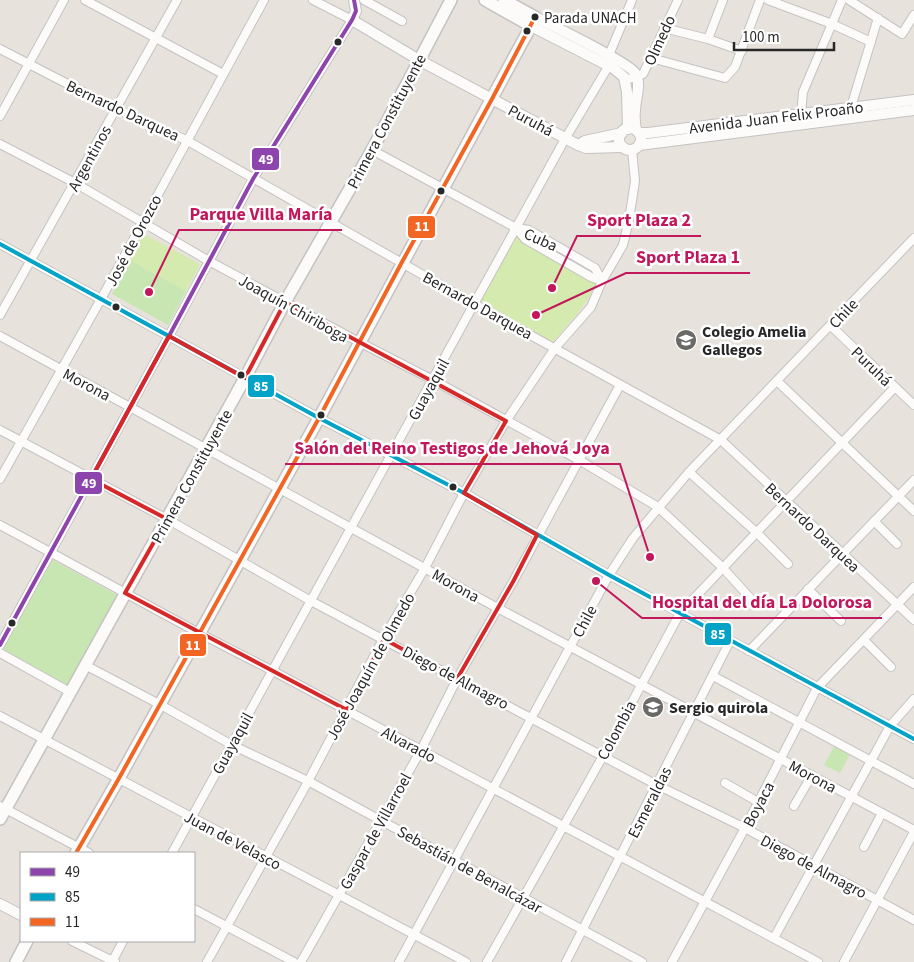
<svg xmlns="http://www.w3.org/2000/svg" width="914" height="962" font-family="'Source Sans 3',sans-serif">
<rect width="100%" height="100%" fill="#e8e2dc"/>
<!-- park -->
<g fill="#c8e6b2">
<path d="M130,260L186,291L168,325L112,294Z"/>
<path d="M51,559L119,596L68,686L2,650Z"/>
<path d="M834,746L850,754L840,773L824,765Z"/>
</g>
<!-- pitch -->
<g fill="#d5eaae">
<path d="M142,233L200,264L186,291L130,260Z"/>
<path d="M517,234L600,281L578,313L553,342L481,301Z"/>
</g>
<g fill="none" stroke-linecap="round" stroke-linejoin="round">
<!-- minor casing -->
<g stroke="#c4c2c3" stroke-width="10">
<g id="minor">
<path d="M85,0L223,74"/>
<path d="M364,0L402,21"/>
<path d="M768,0L832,24L871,42"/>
<path d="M849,0L902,34L914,15"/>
<path d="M664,28L708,39L742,51"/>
<path d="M708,39L723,0"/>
<path d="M0,49L116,109L186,140L474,304L721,440L914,620"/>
<path d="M651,58L725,78L735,67L760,0"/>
<path d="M626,80L643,74L678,0"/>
<path d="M851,107L878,18"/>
<path d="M801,114L803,92L842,0"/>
<path d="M0,116L64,0"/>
<path d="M0,144L75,183L209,261L359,342L433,380L579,460L658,507L722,567L752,600"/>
<path d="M372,150L516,228L525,239L591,277L602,281"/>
<path d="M516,228L529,230L595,268L602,281"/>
<path d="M0,244L319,418L464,493L609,575L914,739"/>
<path d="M0,315L177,0"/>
<path d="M831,326L914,405"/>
<path d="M0,336L492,605L914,830"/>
<path d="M777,381L914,511"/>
<path d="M0,430L167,519L311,601L457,679L657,785L745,828L914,920"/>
<path d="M689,472L756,532L788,564"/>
<path d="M0,479L101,299L264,0"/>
<path d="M874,521L897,544"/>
<path d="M0,525L199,633L273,671L818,962"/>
<path d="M808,589L841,621"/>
<path d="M864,640L891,667"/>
<path d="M0,645L169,336L253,179L352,20L313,0"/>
<path d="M749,651L914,480"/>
<path d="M0,653L70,692"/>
<path d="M85,665L159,704L232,745L308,781L642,962"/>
<path d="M713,676L914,784"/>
<path d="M0,716L466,962"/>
<path d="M725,783L758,802"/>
<path d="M0,806L89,853"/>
<path d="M794,806L812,775"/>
<path d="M864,847L882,813"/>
<path d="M172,853L474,304L565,139L608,67L609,55L632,0"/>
<path d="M194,909L294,962"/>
<path d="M774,938L890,726L914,699"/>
<path d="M72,941L115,962"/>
<path d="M112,962L123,941"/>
<path d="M207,962L304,789L383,639L425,568L464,493L506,421L555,348L591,307L602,281L623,245L629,220L635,181L632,150"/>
<path d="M301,962L421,750L457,679L514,580L620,385"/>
<path d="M399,962L609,575L633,538L689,472L914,238"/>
<path d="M487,962L603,756L680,613L895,387"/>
<path d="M566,962L730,641"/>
<path d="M672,962L745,828L817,688L914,587"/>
<path d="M844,962L914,832"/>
</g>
</g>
<!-- tertiary casing -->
<g stroke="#c4c2c3" stroke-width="12">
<g id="tertiary">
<path d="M535,17C551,25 630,63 635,73C642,84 635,99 635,111C634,117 635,124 636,130"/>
<path d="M352,20L419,60L578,145L586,148L623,147"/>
<path d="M352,20L356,11L354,0"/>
<path d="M531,26L613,68L624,77L627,92L628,129"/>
<circle cx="630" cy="139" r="11"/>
<path d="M639,133H648L914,100"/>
<path d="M578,145L585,141L622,133"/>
<path d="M639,145L914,110"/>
<path d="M0,904L21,915"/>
</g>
</g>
<!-- secondary casing -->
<g stroke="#c4c2c3" stroke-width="14">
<g id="secondary">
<path d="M485,0L531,26"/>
<path d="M0,819L245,378L285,302L372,150L451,0"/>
<path d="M76,853L118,780L319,418L531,26L535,17L504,0"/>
<path d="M16,962L27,941"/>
</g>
</g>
<!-- minor -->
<use href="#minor" stroke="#fcfbfa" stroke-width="8"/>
<!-- tertiary -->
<use href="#tertiary" stroke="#fcfbfa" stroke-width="10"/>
<!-- secondary -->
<use href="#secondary" stroke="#fcfbfa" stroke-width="11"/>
<!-- bus-1 casing -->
<g stroke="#fff" stroke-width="8">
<path id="bus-1" d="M0,645L169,336L253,179L352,20L356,11L354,0"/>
</g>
<!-- bus-2 casing -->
<g stroke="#fff" stroke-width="8">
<path id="bus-2" d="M0,244L319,418L464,493L609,575L914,739"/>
</g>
<!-- bus-3 casing -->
<g stroke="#fff" stroke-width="8">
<path id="bus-3" d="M76,853L118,780L319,418L402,262L492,99L535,17"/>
</g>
<!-- bus-1 -->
<use href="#bus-1" stroke="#8e44ad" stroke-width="4"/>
<!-- bus-2 -->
<use href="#bus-2" stroke="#02a3c6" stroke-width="4"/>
<!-- bus-3 -->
<use href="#bus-3" stroke="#f26522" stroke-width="4"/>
</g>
<!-- marked area -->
<path fill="none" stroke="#d62828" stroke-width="4" stroke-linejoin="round" d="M285,302L506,421L464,493L537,535L514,580L457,679L384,639L347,710L125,593L167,519L91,479L169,336L245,378Z"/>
<!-- icons -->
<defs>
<g id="school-disc" transform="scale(1.125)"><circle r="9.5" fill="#6b6967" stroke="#fff"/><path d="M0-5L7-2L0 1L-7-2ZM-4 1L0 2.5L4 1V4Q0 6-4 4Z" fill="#fff"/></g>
</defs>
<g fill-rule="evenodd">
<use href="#school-disc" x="686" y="340"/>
<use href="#school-disc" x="653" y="707"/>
</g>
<!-- markers -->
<g fill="#282828" stroke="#fff" stroke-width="2">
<circle cx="535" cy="17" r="4.5"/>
<circle cx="527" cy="31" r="4.5"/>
<circle cx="338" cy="42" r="4.5"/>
<circle cx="441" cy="191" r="4.5"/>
<circle cx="116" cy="307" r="4.5"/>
<circle cx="241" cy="375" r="4.5"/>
<circle cx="321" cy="415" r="4.5"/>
<circle cx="453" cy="487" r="4.5"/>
<circle cx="12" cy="623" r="4.5"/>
</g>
<g text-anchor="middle" stroke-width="5" stroke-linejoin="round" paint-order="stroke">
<!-- bus labels -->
<g font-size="15" fill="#282828" stroke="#fff" text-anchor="start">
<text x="544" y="23">Parada UNACH</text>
</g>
<!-- street labels -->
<g font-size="16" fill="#282828" stroke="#fff">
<text transform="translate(659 40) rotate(-65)" y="6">Olmedo</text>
<text transform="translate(123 110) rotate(25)" y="6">Bernardo Darquea</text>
<text transform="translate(776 117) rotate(-7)" y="6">Avenida Juan Felix Proaño</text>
<text transform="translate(531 120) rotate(28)" y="6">Puruhá</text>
<text transform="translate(386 121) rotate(-62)" y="6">Primera Constituyente</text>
<text transform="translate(89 158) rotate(-61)" y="6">Argentinos</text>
<text transform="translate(541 239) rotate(24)" y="6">Cuba</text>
<text transform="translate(133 240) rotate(-62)" y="6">José de Orozco</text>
<text transform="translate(478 305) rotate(29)" y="6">Bernardo Darquea</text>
<text transform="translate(294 308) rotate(29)" y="6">Joaquín Chiriboga</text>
<text transform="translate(843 313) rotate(-47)" y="6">Chile</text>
<text transform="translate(872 366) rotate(44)" y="6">Puruhá</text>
<text transform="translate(87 384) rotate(28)" y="6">Morona</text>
<text transform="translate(428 389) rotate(-61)" y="6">Guayaquil</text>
<text transform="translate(191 476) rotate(-61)" y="6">Primera Constituyente</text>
<text transform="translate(813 527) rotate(43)" y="6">Bernardo Darquea</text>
<text transform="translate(456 585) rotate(29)" y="6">Morona</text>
<text transform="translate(584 621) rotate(-62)" y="6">Chile</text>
<text transform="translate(370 666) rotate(-61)" y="6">José Joaquín de Olmedo</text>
<text transform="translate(456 677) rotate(28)" y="6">Diego de Almagro</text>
<text transform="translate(616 730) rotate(-62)" y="6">Colombia</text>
<text transform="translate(232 743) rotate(-61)" y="6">Guayaquil</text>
<text transform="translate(409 744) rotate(28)" y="6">Alvarado</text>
<text transform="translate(813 776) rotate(28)" y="6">Morona</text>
<text transform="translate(649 802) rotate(-63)" y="6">Esmeraldas</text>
<text transform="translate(758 804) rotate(-62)" y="6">Boyaca</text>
<text transform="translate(375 831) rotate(-61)" y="6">Gaspar de Villarroel</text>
<text transform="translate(233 840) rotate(28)" y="6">Juan de Velasco</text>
<text transform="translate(814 866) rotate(28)" y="6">Diego de Almagro</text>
<text transform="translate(470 869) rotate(29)" y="6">Sebastián de Benalcázar</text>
</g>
<!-- poi labels -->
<g font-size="16" font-weight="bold" fill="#282828" stroke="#fff" text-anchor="start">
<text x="702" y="337">Colegio Amelia<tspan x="702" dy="18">Gallegos</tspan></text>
<text x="669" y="713">Sergio quirola</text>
</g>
</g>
<!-- callouts -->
<path fill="none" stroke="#c2185b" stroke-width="2" d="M149 292L179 230H342M552 288L577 236H701M536 315L626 273H750M650 557L620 464H285M596 581L642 618H882"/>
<g fill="#c2185b" stroke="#fff" stroke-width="2">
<circle cx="149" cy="292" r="5"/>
<circle cx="552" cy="288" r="5"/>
<circle cx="536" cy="315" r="5"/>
<circle cx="650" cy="557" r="5"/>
<circle cx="596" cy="581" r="5"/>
</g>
<g font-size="18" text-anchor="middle" font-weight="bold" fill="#c2185b" stroke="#fff" stroke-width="5" stroke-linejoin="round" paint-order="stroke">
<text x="261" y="220">Parque Villa María</text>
<text x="639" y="226">Sport Plaza 2</text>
<text x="688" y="263">Sport Plaza 1</text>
<text x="452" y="454">Salón del Reino Testigos de Jehová Joya</text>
<text x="762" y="608">Hospital del día La Dolorosa</text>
</g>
<g stroke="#fff" stroke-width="2">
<rect x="251" y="147" width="29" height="24" rx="5" fill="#8e44ad"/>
<rect x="407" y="215" width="29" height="24" rx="5" fill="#f26522"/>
<rect x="247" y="374" width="28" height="24" rx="5" fill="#02a3c6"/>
<rect x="74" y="471" width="29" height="24" rx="5" fill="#8e44ad"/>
<rect x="704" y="622" width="28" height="24" rx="5" fill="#02a3c6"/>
<rect x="179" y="633" width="28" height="24" rx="5" fill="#f26522"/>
</g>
<g font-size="14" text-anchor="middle" font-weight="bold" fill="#fff">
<text x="266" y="164">49</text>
<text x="422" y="231">11</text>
<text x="261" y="391">85</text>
<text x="89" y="488">49</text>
<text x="718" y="639">85</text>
<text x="193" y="650">11</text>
</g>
<!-- legend -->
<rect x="20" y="852" width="175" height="90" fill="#ffffff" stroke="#a9a9a9"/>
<rect x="30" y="868" width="25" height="8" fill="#8e44ad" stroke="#a9a9a9"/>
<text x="65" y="877" font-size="15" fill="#282828">49</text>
<rect x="30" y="893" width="25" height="8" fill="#02a3c6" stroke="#a9a9a9"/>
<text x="65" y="902" font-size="15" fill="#282828">85</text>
<rect x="30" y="918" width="25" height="8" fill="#f26522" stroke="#a9a9a9"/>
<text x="65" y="927" font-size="15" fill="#282828">11</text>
<!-- scale -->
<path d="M734 42v8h100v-8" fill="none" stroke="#282828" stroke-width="2.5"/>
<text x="742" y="42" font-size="15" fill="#282828" stroke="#ffffff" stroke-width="4" paint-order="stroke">100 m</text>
</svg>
